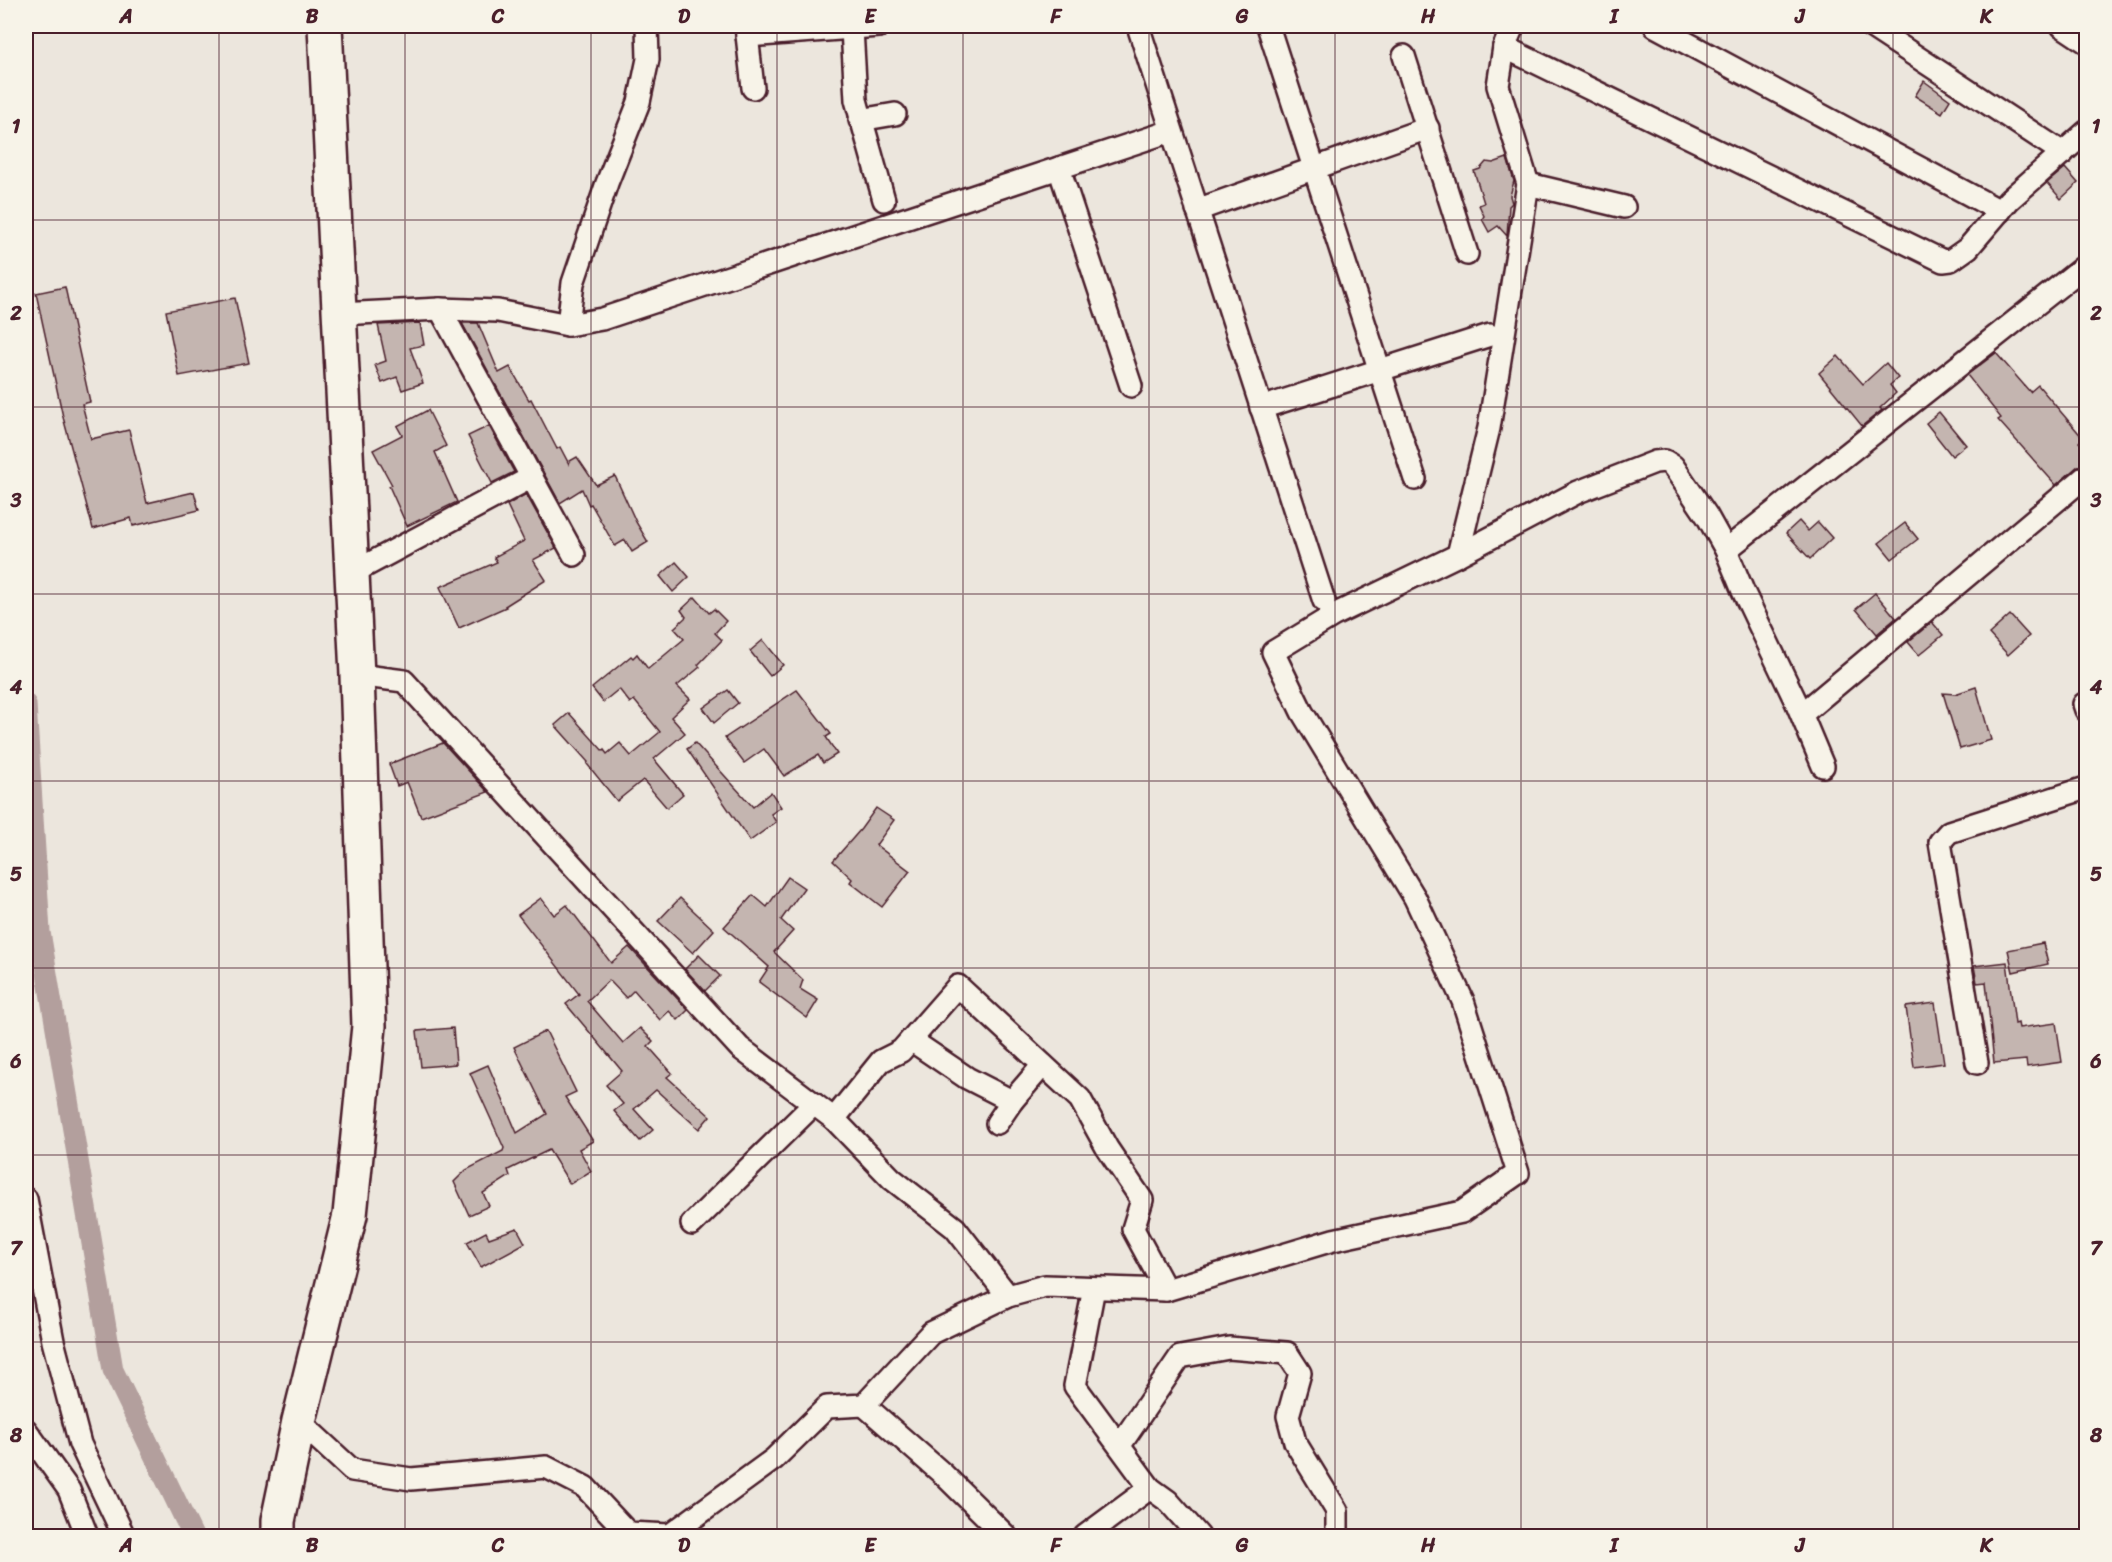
<svg xmlns="http://www.w3.org/2000/svg" width="2112" height="1562" font-family="Sriracha,sans-serif">
<rect width="100%" height="100%" fill="#ece6dd"/>
<filter id="ink" filterUnits="userSpaceOnUse"><feTurbulence type="fractalNoise" baseFrequency=".0167" numOctaves="2"/><feDisplacementMap in="SourceGraphic" scale="12" xChannelSelector="R" yChannelSelector="G"/><feConvolveMatrix kernelMatrix="1 2 1 2 8 2 1 2 1" color-interpolation-filters="sRGB"/></filter>
<g filter="url(#ink)">
<g fill="none" stroke-linecap="round" stroke-linejoin="round">
<!-- canal -->
<path stroke="#b39f9d" stroke-width="21" d="M26,704L40,932L113,1370L193,1536"/>
</g>
<!-- building -->
<g fill="#c4b5b0" stroke="#4a1f2b" stroke-width="1.5">
<path d="M1924,81L1950,100L1942,113L1915,96Z"/>
<path d="M1507,158L1514,181L1510,196L1512,203L1509,206L1507,236L1498,226L1489,232L1482,219L1484,216L1479,205L1484,203L1474,171L1480,169L1486,162L1493,163Z"/>
<path d="M2065,168L2078,183L2061,199L2047,183Z"/>
<path d="M65,287L90,402L82,404L91,439L129,430L147,503L194,492L199,510L133,526L131,518L93,529L63,417L36,293Z"/>
<path d="M235,298L249,363L179,376L166,311Z"/>
<path d="M420,323L424,345L410,348L423,383L402,390L397,377L382,383L375,365L386,361L378,325Z"/>
<path d="M462,323H478L499,373L510,367L529,400L531,399L557,449L560,447L569,464L570,461L577,457L596,485L615,476L636,522L648,542L632,552L625,540L615,546L591,504L589,505L582,489L560,503Z"/>
<path d="M1996,353L2030,392L2038,385L2083,438L2079,442L2086,450V464L2078,466L2056,485L1998,420L2001,418L1967,375Z"/>
<path d="M1838,356L1863,384L1886,363L1898,378L1890,385L1896,393L1880,408L1882,410L1862,426L1819,373Z"/>
<path d="M428,410L446,446L435,452L457,502L407,526L389,486L392,485L373,450L402,435L397,426Z"/>
<path d="M1939,412L1966,445L1952,456L1926,423Z"/>
<path d="M489,426L514,472L492,483L468,436Z"/>
<path d="M526,494L556,548L533,560L546,580L505,606L506,607L459,628L440,587L497,562L494,557L524,541L507,505Z"/>
<path d="M1799,521L1808,531L1818,522L1832,538L1810,559L1786,533Z"/>
<path d="M1905,523L1918,539L1892,559L1879,543Z"/>
<path d="M676,562L689,577L673,592L660,576Z"/>
<path d="M1875,593L1896,618L1877,634L1856,609Z"/>
<path d="M695,597L709,613L714,609L726,621L715,633L722,640L698,665L700,667L677,686L690,699L671,717L685,733L654,759L683,794L667,808L643,780L617,801L587,764L588,762L555,725L569,713L603,751L604,750L607,754L620,743L631,756L660,732L634,700L630,703L619,689L603,702L592,688L631,656L633,658L637,654L648,669L684,639L674,628L686,617L681,610Z"/>
<path d="M2010,615L2029,636L2008,655L1989,634Z"/>
<path d="M1932,622L1943,635L1919,655L1908,642Z"/>
<path d="M763,640L783,665L770,676L750,651Z"/>
<path d="M1976,687L1991,740L1960,749L1943,693L1955,694Z"/>
<path d="M728,690L738,703L714,723L703,708Z"/>
<path d="M797,690L831,734L826,737L837,754L823,763L818,755L784,776L764,749L744,763L725,738Z"/>
<path d="M443,743L488,792L421,817L407,782L397,786L389,764Z"/>
<path d="M695,743L753,807L771,792L781,807L771,814L776,822L750,841L687,749Z"/>
<path d="M876,808L894,820L876,845L910,871L882,907L850,882L852,879L833,861L861,829Z"/>
<path d="M788,877L804,888L781,920L793,931L774,952L803,980L800,989L818,1000L807,1018L759,982L769,967L724,927L753,895L767,907Z"/>
<path d="M541,898L554,915L567,905L611,963L629,947L688,1010L678,1020L669,1011L660,1020L634,990L626,998L609,980L587,1001L623,1043L640,1028L653,1041L648,1046L672,1073L667,1077L710,1116L699,1129L656,1090L634,1109L653,1130L640,1141L614,1111L623,1104L606,1085L622,1071L566,1004L579,994L518,915Z"/>
<path d="M680,898L714,930L693,953L658,921Z"/>
<path d="M2043,943L2048,964L2013,972L2008,950Z"/>
<path d="M699,955L720,976L705,991L685,969Z"/>
<path d="M2007,962L2015,1024L2018,1023L2019,1028L2056,1023L2062,1062L2027,1067L2026,1060L1994,1063L1986,982L1977,983L1974,966Z"/>
<path d="M1935,1003L1944,1063L1914,1067L1906,1007Z"/>
<path d="M453,1028L456,1064L421,1067L417,1031Z"/>
<path d="M546,1031L576,1092L565,1097L593,1141L579,1149L591,1171L570,1184L549,1150L508,1170L510,1176L483,1193L489,1206L469,1215L454,1182L466,1170L503,1151L504,1148L470,1073L488,1065L517,1133L547,1114L514,1047Z"/>
<path d="M517,1228L525,1243L481,1267L467,1242L486,1232L489,1238Z"/>
</g>
<g fill="none" stroke-linecap="round" stroke-linejoin="round">
<!-- street casing -->
<g stroke="#4a1f2b" stroke-width="26">
<g id="street">
<path d="M746,26L753,88"/>
<path d="M1138,26L1324,601"/>
<path d="M1268,26L1415,479"/>
<path d="M1655,26L2000,211"/>
<path d="M1870,26L2063,153"/>
<path d="M2062,26L2086,42"/>
<path d="M852,29L856,100L884,200"/>
<path d="M747,36L879,26"/>
<path d="M1504,47L1943,261L1951,260L1968,248L2009,200L2086,132"/>
<path d="M1404,56L1467,254"/>
<path d="M860,120L895,114"/>
<path d="M1059,168L1131,386"/>
<path d="M1528,184L1624,207"/>
<path d="M1197,210L1428,128"/>
<path d="M440,309L574,555"/>
<path d="M339,314L440,309L498,311L568,325L602,319L1171,131"/>
<path d="M568,325L573,283L607,183L639,102L648,59L647,26"/>
<path d="M1261,408L1490,335"/>
<path d="M1726,550L2086,265"/>
<path d="M1458,555L1489,428L1528,184L1498,86L1504,47L1513,26"/>
<path d="M352,573L532,477"/>
<path d="M357,675L404,681L740,1048L834,1119L892,1179L955,1228L1008,1296"/>
<path d="M2084,704L2086,710"/>
<path d="M1802,714L2086,476"/>
<path d="M911,1040L967,1078L1012,1101"/>
<path d="M1977,1063L1940,842L1949,832L2086,788"/>
<path d="M834,1119L881,1061L901,1051L958,986L1080,1099L1107,1148L1142,1200L1133,1229L1166,1290"/>
<path d="M997,1123L1012,1101L1043,1065"/>
<path d="M26,1199L53,1341L80,1444L124,1536"/>
<path d="M692,1224L814,1104"/>
<path d="M1094,1288L1075,1386L1150,1488L1168,1501L1199,1536"/>
<path d="M864,1405L944,1475L1006,1536"/>
<path d="M299,1421L352,1470L411,1479L546,1467L585,1487L628,1533L670,1535L774,1459L827,1407L864,1405L931,1333L1008,1296L1045,1286L1166,1290L1333,1240L1462,1212L1518,1173L1463,1001L1415,898L1302,712L1273,652L1334,615L1458,555L1578,492L1655,462L1665,461L1673,466L1707,516L1726,550L1743,591L1797,704L1823,766"/>
<path d="M26,1430L69,1490L86,1533L85,1536"/>
<path d="M1120,1445L1180,1357L1229,1348L1287,1353L1300,1373L1288,1416L1295,1442L1337,1511V1536"/>
<path d="M1085,1536L1150,1488"/>
</g>
</g>
<!-- primary casing -->
<g stroke="#4a1f2b" stroke-width="38">
<path id="primary" d="M278,1536V1521L299,1421L350,1215L369,1026L357,675L325,26"/>
</g>
<!-- street -->
<use href="#street" stroke="#f7f3e8" stroke-width="21"/>
<!-- primary -->
<use href="#primary" stroke="#f7f3e8" stroke-width="33"/>
</g>
</g>
<!-- grid -->
<path fill="none" stroke="#4a1f2b" stroke-width="1.5" stroke-opacity="0.55" d="M219,26V1536M405,26V1536M591,26V1536M777,26V1536M963,26V1536M1149,26V1536M1335,26V1536M1521,26V1536M1707,26V1536M1893,26V1536M26,220H2086M26,407H2086M26,594H2086M26,781H2086M26,968H2086M26,1155H2086M26,1342H2086"/>
<!-- margin -->
<rect width="2112" height="1562" fill="none" stroke="#f7f3e8" stroke-width="66"/>
<rect x="33" y="33" width="2046" height="1496" fill="none" stroke="#4a1f2b" stroke-width="2"/>
<g font-size="20" text-anchor="middle" font-weight="bold" fill="#4a1f2b">
<text x="126" y="23">A</text>
<text x="312" y="23">B</text>
<text x="498" y="23">C</text>
<text x="684" y="23">D</text>
<text x="870" y="23">E</text>
<text x="1056" y="23">F</text>
<text x="1242" y="23">G</text>
<text x="1428" y="23">H</text>
<text x="1614" y="23">I</text>
<text x="1800" y="23">J</text>
<text x="1986" y="23">K</text>
<text x="16" y="133">1</text>
<text x="2096" y="133">1</text>
<text x="16" y="320">2</text>
<text x="2096" y="320">2</text>
<text x="16" y="507">3</text>
<text x="2096" y="507">3</text>
<text x="16" y="694">4</text>
<text x="2096" y="694">4</text>
<text x="16" y="881">5</text>
<text x="2096" y="881">5</text>
<text x="16" y="1068">6</text>
<text x="2096" y="1068">6</text>
<text x="16" y="1255">7</text>
<text x="2096" y="1255">7</text>
<text x="16" y="1442">8</text>
<text x="2096" y="1442">8</text>
<text x="126" y="1552">A</text>
<text x="312" y="1552">B</text>
<text x="498" y="1552">C</text>
<text x="684" y="1552">D</text>
<text x="870" y="1552">E</text>
<text x="1056" y="1552">F</text>
<text x="1242" y="1552">G</text>
<text x="1428" y="1552">H</text>
<text x="1614" y="1552">I</text>
<text x="1800" y="1552">J</text>
<text x="1986" y="1552">K</text>
</g>
</svg>
